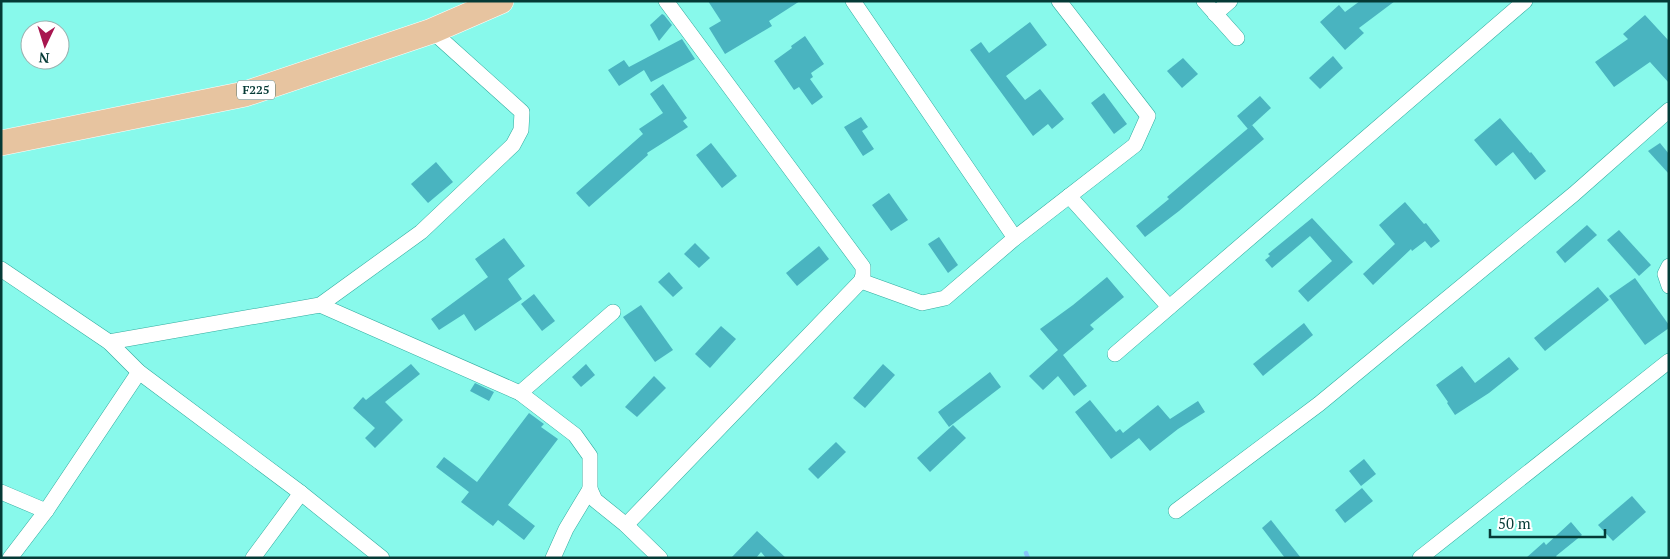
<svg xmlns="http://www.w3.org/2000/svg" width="1670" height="559" font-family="'PT Serif',serif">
<rect width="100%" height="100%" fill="#88f9eb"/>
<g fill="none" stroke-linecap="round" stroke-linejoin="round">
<!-- stream -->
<path stroke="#88c5fa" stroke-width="4.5" d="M1026,553L1028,558"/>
</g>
<!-- building -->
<g fill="#49b4c0">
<path d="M708,1H800L769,21L772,26L725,54L709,28L721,21Z"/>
<path d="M1360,1H1395L1359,28L1364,33L1345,50L1320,22L1339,5L1345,12Z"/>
<path d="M662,14L664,15L672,25L659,41L650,25Z"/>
<path d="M1645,15L1669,41V83L1650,62L1614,87L1595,62L1628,39L1623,34Z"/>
<path d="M1030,22L1047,45L1006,76L1025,100L1040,89L1064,119L1052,129L1048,124L1033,136L970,50L981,42L989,53Z"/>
<path d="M805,36L824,64L811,73L813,77L810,79L823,97L812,105L799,87L794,90L774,61L792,48L791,46Z"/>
<path d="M682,39L695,59L651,82L644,70L619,86L608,70L624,60L629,67Z"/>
<path d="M1333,56L1343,68L1320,89L1309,78Z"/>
<path d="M1183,58L1198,74L1182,88L1167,71Z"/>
<path d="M663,84L687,118L683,121L688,127L647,153L648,155L589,207L576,193L643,134L639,129L663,113L650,94Z"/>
<path d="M1104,93L1127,124L1114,134L1091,103Z"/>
<path d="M1260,96L1271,108L1248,129L1237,116Z"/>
<path d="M861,117L868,127L862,131L874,149L863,156L844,127Z"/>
<path d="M1500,118L1530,153L1531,152L1546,171L1535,180L1513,152L1496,166L1474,140Z"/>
<path d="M1252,125L1264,139L1179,211L1145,237L1136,226L1169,199L1167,197Z"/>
<path d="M711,143L737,176L722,188L696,155Z"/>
<path d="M1660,143L1669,154V174L1648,151Z"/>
<path d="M436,162L453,182L428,203L411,184Z"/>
<path d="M889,193L908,220L891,231L872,205Z"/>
<path d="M1405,202L1424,224L1426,223L1440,241L1431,248L1425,241L1412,251L1411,249L1373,285L1363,274L1395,244L1379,225Z"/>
<path d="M1312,218L1353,262L1308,302L1298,291L1332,261L1310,236L1272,268L1265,260L1270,256L1268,254Z"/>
<path d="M1587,225L1597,235L1565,263L1556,252Z"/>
<path d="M1619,230L1651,265L1639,276L1607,240Z"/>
<path d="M939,237L958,265L948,273L928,244Z"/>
<path d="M504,238L525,266L508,279L522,299L475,331L464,314L439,330L431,319L488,277L475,259Z"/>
<path d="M695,243L710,258L699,268L684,254Z"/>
<path d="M819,246L829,259L797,286L786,273Z"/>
<path d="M669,272L683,288L673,297L658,282Z"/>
<path d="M1107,277L1124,297L1090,325L1094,329L1063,355L1087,386L1074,396L1058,376L1043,390L1029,376L1058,350L1040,329L1073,305Z"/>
<path d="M1635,278L1669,325V328L1645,345L1609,296Z"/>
<path d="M1598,287L1609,300L1545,351L1534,338Z"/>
<path d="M534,294L555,321L542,331L521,304Z"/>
<path d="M641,305L673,350L655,362L623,317Z"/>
<path d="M1304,323L1313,335L1263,376L1253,364Z"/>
<path d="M721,326L736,339L710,368L695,354Z"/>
<path d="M1509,357L1519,369L1489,393L1455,415L1447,403L1448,402L1436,385L1462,366L1475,383Z"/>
<path d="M411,364L420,374L385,402L403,420L375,448L365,438L375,428L353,408L363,397L366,400Z"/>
<path d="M586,364L595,375L581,387L572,377Z"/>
<path d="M883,364L895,375L865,408L853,398Z"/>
<path d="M990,372L1001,387L949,427L938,412Z"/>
<path d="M654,376L666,388L637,417L625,407Z"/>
<path d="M475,383L494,392L489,401L470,391Z"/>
<path d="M1090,400L1116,432L1120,429L1123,433L1158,405L1170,419L1198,401L1205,412L1178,429L1150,451L1139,438L1111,459L1075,412Z"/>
<path d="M529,413L544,424L541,427L558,439L508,505L535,526L524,540L498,520L493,526L461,502L469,492L436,467L444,457L477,482Z"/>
<path d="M953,425L966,438L930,472L917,458Z"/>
<path d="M836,442L846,452L818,479L808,469Z"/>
<path d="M1364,459L1376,474L1361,486L1349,471Z"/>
<path d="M1362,488L1373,501L1345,523L1335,510Z"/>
<path d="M1632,496L1646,512L1613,541L1598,525Z"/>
<path d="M1271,520L1301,558H1285L1262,528Z"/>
<path d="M1571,522L1582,535L1556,556L1557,558H1526L1544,542L1546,545Z"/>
<path d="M757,531L786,558H766L761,552L756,558H731Z"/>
</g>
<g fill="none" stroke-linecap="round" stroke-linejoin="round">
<!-- minor casing -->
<g stroke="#31ac9f" stroke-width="16">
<g id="minor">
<path d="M853,1L1015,238"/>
<path d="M1204,1L1237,38"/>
<path d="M1215,14L1230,1"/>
<path d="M1069,196L1169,307"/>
<path d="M1669,266L1665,274L1669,286"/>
<path d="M1,269L109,342L139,372L301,493L382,558"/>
<path d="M861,281L922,303L945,298L1015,238L1135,145L1148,116L1059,1"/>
<path d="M320,305L520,393L575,435L590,456V489L595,500L626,525L660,558"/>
<path d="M109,342L320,305L421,232L513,145L521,130L522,112L432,31"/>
<path d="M1115,354L1525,1"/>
<path d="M520,393L613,312"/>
<path d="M1,492L46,511"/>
<path d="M1176,511L1319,404L1574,194L1669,110"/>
<path d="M626,525L861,281L863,275V267L666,1"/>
<path d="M10,558L46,511L139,372"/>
<path d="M253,558L301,493"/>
<path d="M553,558L566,529L590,489"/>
<path d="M1420,558L1669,361"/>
</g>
</g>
<!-- primary casing -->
<g stroke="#fff" stroke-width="26">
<path id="primary" d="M1,143L245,94L432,31L501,1"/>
</g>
<!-- minor -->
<use href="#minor" stroke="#fff" stroke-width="15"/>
<!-- primary -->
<use href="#primary" stroke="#e7c4a0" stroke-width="25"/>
</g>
<g text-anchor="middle" stroke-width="4.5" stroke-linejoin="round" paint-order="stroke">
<!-- shield labels -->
<rect fill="#fff" stroke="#507572" stroke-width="1" x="237" y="80.5" width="38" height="19" rx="4"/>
<g font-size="12" font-weight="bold" fill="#053a36">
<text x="256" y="94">F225</text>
</g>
</g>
<!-- border -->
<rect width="1670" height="559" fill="none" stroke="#053a36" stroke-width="5"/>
<!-- north arrow -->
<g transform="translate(45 45) rotate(184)"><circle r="24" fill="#ffffff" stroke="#9bb0af"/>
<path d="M0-4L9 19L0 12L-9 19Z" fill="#a8164f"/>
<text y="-8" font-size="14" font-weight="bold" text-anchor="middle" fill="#053a36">N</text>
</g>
<!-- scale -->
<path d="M1490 529v8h115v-8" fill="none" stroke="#053a36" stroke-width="2.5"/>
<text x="1498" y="529" font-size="15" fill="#053a36" stroke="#ffffff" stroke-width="4" paint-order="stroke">50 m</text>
</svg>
